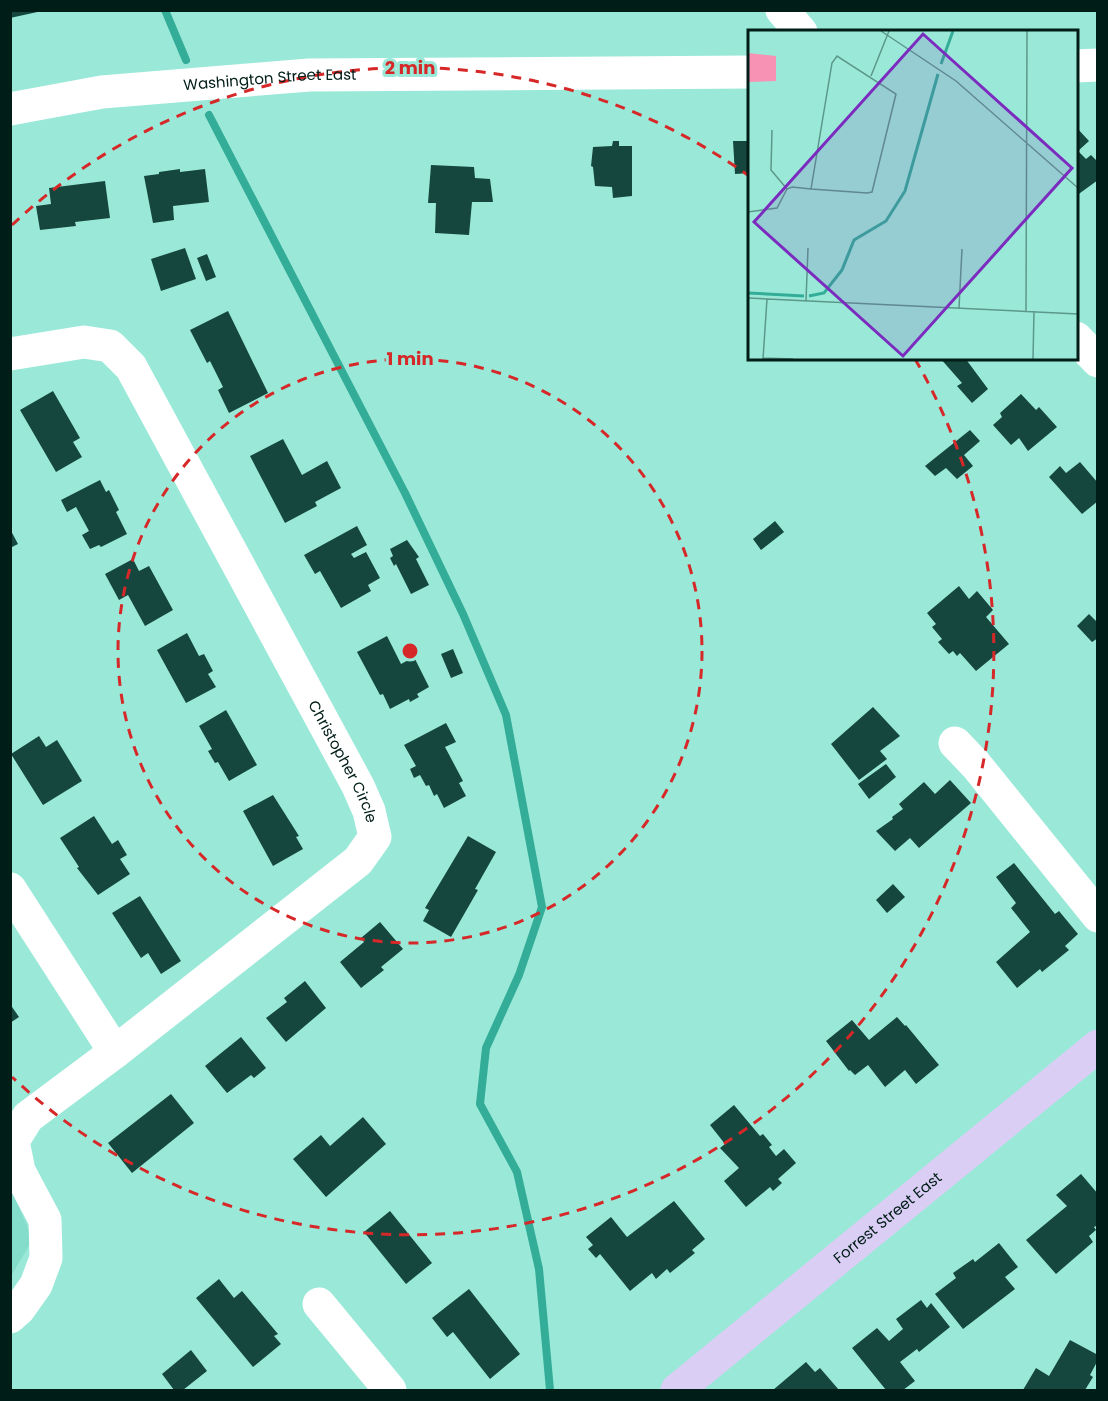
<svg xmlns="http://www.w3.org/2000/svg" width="1108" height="1401" font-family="Poppins,sans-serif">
<rect width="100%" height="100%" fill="#9ae9d8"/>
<!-- built -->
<path fill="#84dcca" d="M10,1187L33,1239L11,1276H10Z"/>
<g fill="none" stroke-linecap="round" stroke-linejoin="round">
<!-- stream -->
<g stroke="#33ad98" stroke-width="8">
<path d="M165,10L186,60"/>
<path d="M209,115L405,493L463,614L506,715L542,907L519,975L486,1048L480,1104L517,1172L539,1269L550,1390"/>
</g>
</g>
<!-- building -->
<g fill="#15473e">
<path d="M10,10H42V11L10,18Z"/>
<path d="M1076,127L1089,141L1078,151L1086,159L1091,155L1098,162V180L1076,196Z"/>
<path d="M613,141H619V146H632V196L613,198L612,187L595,186L593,167L591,166L593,147L612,146Z"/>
<path d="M733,141H750V173L735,174Z"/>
<path d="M431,165L474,167L475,178L490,179L493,202H472L469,235L435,233L436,203H428Z"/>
<path d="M180,169V172L205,169L209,202L173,206L174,220L153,223L144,176L159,174V172Z"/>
<path d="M105,181L110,218L75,222L76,226L40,230L36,206L51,204L49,188Z"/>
<path d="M185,248L196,279L161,291L151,259Z"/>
<path d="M207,254L216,277L206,281L197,258Z"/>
<path d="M228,311L268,393L229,413L218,390L223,387L210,361L207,363L190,330Z"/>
<path d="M940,358H965L988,389L972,403L957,386L962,383Z"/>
<path d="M53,391L80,438L73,442L82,457L56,472L20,410Z"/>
<path d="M1021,394L1036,410L1039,407L1057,427L1028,451L1019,438L1011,445L993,425L1002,417L1000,413Z"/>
<path d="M970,430L980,441L964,455L973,466L957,479L946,468L935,476L925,466Z"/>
<path d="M283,439L302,475L327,461L341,488L315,502L317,506L285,523L250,456Z"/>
<path d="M1080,462L1098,483V501L1082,514L1049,477L1060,466L1066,473Z"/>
<path d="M100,480L106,492L109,490L119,510L116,512L127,534L101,547L99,545L90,549L82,535L89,531L76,507L67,512L61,500Z"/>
<path d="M775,521L784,532L761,550L753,539Z"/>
<path d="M357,526L367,545L351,554L354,558L366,552L380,578L368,585L371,591L341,608L320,571L315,574L304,555Z"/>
<path d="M10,529L18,544L10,548Z"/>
<path d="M407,540L419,557L416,559L429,585L411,594L396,564L394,566L390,558L393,556L390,549Z"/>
<path d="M133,559L139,571L149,566L173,610L145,626L128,595L119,600L105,574Z"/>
<path d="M959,586L969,599L977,591L993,610L986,617L1009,644L976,671L960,653L957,656L953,651L949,654L938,642L942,639L932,627L936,624L927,613Z"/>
<path d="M1089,614L1098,623V638L1092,642L1077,626Z"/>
<path d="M187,633L199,656L204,654L213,671L208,674L216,687L186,703L157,650Z"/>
<path d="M387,636L401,664L414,657L429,687L417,694L419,697L410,702L409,699L390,709L383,694L380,695L357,652Z"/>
<path d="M453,649L463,673L451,678L441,654Z"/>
<path d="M873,707L900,736L880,751L887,759L859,780L831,744Z"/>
<path d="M226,710L257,765L229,781L218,762L215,763L208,751L212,749L199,726Z"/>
<path d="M446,723L456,742L445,747L463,781L459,783L466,796L444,808L437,794L434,796L429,785L426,786L420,775L414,778L410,769L416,766L404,745Z"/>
<path d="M39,736L46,747L57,740L82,781L43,805L11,754Z"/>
<path d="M886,764L896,777L869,799L858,784Z"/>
<path d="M950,780L971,803L919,848L910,838L895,851L876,831L893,819L892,817L903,809L899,804L924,782L935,794Z"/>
<path d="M273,795L299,836L296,837L303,849L273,866L243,811Z"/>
<path d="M94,816L112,844L118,840L127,855L120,859L130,874L98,895L77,868L79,867L60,838Z"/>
<path d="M468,836L496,852L475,889L478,890L451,937L423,921L429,910L425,908Z"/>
<path d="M1014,863L1055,914L1059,911L1078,934L1065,946L1069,950L1042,972L1040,969L1017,988L996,962L1030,932L1011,908L1016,903L996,877Z"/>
<path d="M893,884L905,897L887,913L876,900Z"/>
<path d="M140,896L181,961L161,974L148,953L141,958L112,913Z"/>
<path d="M380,922L403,949L381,967L384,970L361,988L340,962L364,942L361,938Z"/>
<path d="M305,981L326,1008L286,1042L266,1018L287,1002L284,998Z"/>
<path d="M10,1004L19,1017L10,1023Z"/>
<path d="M897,1017L905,1026L906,1025L939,1065L916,1084L905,1070L885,1087L868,1065L855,1075L850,1070L849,1071L826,1041L852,1020L869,1040Z"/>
<path d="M241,1037L266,1068L254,1078L251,1075L227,1093L205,1066Z"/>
<path d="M171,1094L194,1123L132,1173L108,1143Z"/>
<path d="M734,1105L760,1136L763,1134L772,1145L769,1147L776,1156L784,1149L796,1163L778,1179L782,1183L773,1191L770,1187L746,1207L724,1181L739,1168L720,1148L725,1144L710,1125Z"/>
<path d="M363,1117L386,1144L326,1197L293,1159L321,1135L330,1146Z"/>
<path d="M1081,1174L1098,1194V1225L1094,1227L1096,1230L1089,1236L1093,1242L1056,1274L1026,1240L1067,1206L1056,1195Z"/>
<path d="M674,1201L705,1239L692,1250L695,1253L670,1273L667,1269L656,1279L652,1273L630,1291L600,1254L596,1258L588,1249L593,1245L586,1237L611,1217L627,1237Z"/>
<path d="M390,1211L432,1263L406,1284L364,1232Z"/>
<path d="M999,1243L1018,1267L1005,1277L1015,1289L963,1329L935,1294L956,1278L953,1273L973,1259L975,1262Z"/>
<path d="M219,1279L234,1298L242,1291L278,1334L274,1336L281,1344L253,1367L196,1298Z"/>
<path d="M469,1289L520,1354L490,1379L453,1332L447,1337L432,1318Z"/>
<path d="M921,1300L927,1308L931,1303L950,1327L919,1352L917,1349L900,1362L915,1381L903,1390H886L852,1348L877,1328L889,1341L903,1329L896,1319Z"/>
<path d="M1070,1340L1098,1355V1360L1090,1375L1093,1377L1085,1390H1023L1036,1368L1049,1376Z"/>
<path d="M191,1350L207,1371L183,1390H174L162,1374Z"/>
<path d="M806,1362L815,1372L820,1368L839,1390H773Z"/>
</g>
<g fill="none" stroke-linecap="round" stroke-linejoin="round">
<!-- minor -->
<g stroke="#fff" stroke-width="33">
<path d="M782,10L801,32"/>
<path d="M1076,66L1098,65"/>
<path id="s1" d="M10,109L102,92L309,75L750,72"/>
<path d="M1076,338L1098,361"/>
<path id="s2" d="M10,354L84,342L110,346L131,367L358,786L369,811L375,837L358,861L115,1052L28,1117L13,1141L19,1171L45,1220L46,1258L36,1285L19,1309L10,1317"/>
<path d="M955,743L976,765L1098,916"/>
<path d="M10,889L115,1052"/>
<path d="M319,1304L390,1390"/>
</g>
<!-- major -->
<path stroke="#dacef4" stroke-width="33" id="s3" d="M677,1390L1098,1046"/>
</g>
<!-- distance rings -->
<g fill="none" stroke="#d62828" stroke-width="3" stroke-dasharray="10 8">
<circle cx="410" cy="651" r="292"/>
<path d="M12 225A583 583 0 0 1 749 176M915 359A583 583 0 0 1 12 1077"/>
</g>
<g text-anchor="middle" stroke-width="6" stroke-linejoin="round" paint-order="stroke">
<!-- street labels -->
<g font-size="15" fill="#001d17" stroke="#9ae9d8">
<text dy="5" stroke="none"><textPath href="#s1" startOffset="262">Washington Street East</textPath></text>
<text dy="5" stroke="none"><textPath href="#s2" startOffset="579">Christopher Circle</textPath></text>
<text dy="5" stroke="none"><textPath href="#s3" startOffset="272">Forrest Street East</textPath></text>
</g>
</g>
<!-- overview -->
<g transform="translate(748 30)">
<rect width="330" height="330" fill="#9ae9d8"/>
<path d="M0,23L28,26V51L0,52Z" fill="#f892b4"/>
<path fill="none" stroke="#33ad98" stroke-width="3" d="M193,34L205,1M0,263L56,266M61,266L76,263L94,240L106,210L138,191L157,161L190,44"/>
<path fill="none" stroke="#5c978b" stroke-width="1.5" d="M133,1L208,51L330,158M123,46L141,1M24,100L23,140L39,159M0,182L29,178L39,159L44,157L63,159L119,163L124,162L148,64L89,26L84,33L63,159M0,268L330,284M58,271L60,218M211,278L214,219M278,281L279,1M15,328L45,329M15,329L19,269M285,329L286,281"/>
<path fill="#7b2cbf" fill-opacity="0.15" stroke="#7b2cbf" stroke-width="3" d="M175,4L324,138L155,326L6,192Z"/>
<rect width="330" height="330" fill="none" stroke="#001d17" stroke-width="3"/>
</g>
<circle cx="410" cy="651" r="9" fill="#d62828" stroke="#9ae9d8" stroke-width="3"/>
<g font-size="18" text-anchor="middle" font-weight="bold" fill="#d62828" stroke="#9ae9d8" stroke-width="6" stroke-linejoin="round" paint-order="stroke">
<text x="410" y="74">2 min</text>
<text x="410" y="365">1 min</text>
</g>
<!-- border -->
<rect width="1108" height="1401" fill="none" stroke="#001d17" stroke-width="24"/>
</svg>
